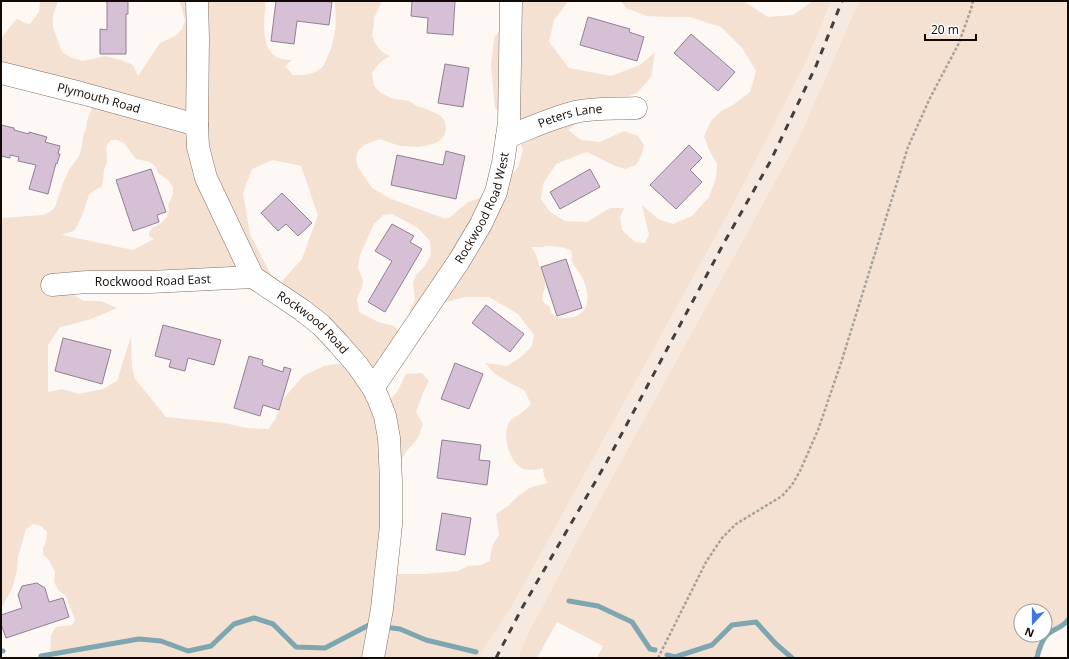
<svg xmlns="http://www.w3.org/2000/svg" width="1069" height="659" font-family="'Open Sans',sans-serif">
<rect width="100%" height="100%" fill="#fdf8f4"/>
<!-- built -->
<path fill="#f6eae0" d="M831,1H859L798,140L572,550L544,604L528,633L519,658H478L512,606L733,205L806,62Z"/>
<!-- green -->
<g fill="#f4e1d2" fill-rule="evenodd">
<path d="M40,1H58L53,16V27L62,52L70,57L82,61L106,56L121,60L133,65L138,76L160,43L175,36L182,29L185,20L180,3L178,1H266C264,18 260,46 276,57C280,59 287,60 292,60L285,66L293,75C304,75 311,75 320,69C323,67 324,65 325,62C335,44 338,20 334,1H382L374,18V25L372,35L375,43L382,52L390,56C382,60 376,66 372,73L374,86L381,93L391,98L409,101L417,106L429,110L441,116L445,122L446,130L444,136L438,142L429,145L419,147L400,146L380,139L364,145L358,151L356,159L358,167L372,188L389,198L443,218H449L468,202L496,192L518,167L523,150L515,126L495,108L491,66L494,38L517,1H567V3L554,20L549,42L569,68L611,76L640,65L655,52L651,77L637,93L595,109L568,130L581,140L600,142L624,131L638,136L644,145L642,154L636,165L625,169L613,165L587,152L573,157L556,164L543,184L541,199L550,212L565,221L587,222L610,208H624L620,218L622,230L635,242L645,243L649,235L642,205L658,219L673,224L692,216L709,197L716,178L717,164L709,150L704,136L711,121L721,111L733,105L750,92L756,71L743,49L721,27L690,17H669L647,16L626,8L621,1H743L768,17L793,15L813,1H831L806,62L733,205L512,606L478,658H50L51,635L56,627L72,625L75,620L66,596L59,591L56,586L54,582L55,572L49,560L43,554V548L46,541L47,532L41,526L33,524L26,529L18,557L17,570L12,589L3,605L1,607V218L43,215L50,212L55,207L63,183L69,170L79,156L82,146L83,136L86,129L87,121L92,108L90,102L1,71V39C7,32 10,25 17,19C22,20 24,24 30,24L39,12ZM111,140H117L124,143L136,159L150,162L156,167L158,173L168,180L173,187V194L168,205L169,210L167,217L161,223L152,228L149,233V236L154,239L133,250L62,235C66,233 71,233 74,230C80,224 87,202 89,194L102,186C104,180 103,176 104,170C105,167 107,164 107,161C108,152 103,147 111,140ZM273,160L301,166L318,215L302,259L283,280L281,295L357,366L337,364L324,366L303,376L284,398L275,420L268,429L247,428L224,423L166,417L135,379L132,368L131,336L117,381L103,389L79,394L62,389L48,392V345L60,327C82,323 97,317 117,308L101,301H83L71,293L272,277L250,234L243,193L252,169ZM392,214L418,228L430,241L431,255L424,267L416,275L413,283L415,300L410,309L409,317L440,304L465,297H489L518,314L534,335L532,346L521,357L507,366L485,363L495,374L510,383L524,390L531,404C528,407 524,411 520,414C517,417 512,418 510,421C501,434 509,464 524,469C530,471 537,470 543,468L544,476L548,483L531,487L518,496L508,506L496,514L499,535C493,543 490,551 490,561L481,565L468,566L458,571L426,574H386L391,481L405,453L418,438L423,424L416,412L423,393L429,381L422,373L406,374L397,392L388,402L382,383L402,334L394,326L378,322L359,312L357,299L362,287L363,281L358,267L360,255L374,224L383,215ZM547,246C556,246 563,247 571,250C573,254 571,257 572,262C574,266 578,270 581,275C586,284 591,300 584,310C581,313 578,316 574,317C564,318 560,320 551,313L550,307C548,306 544,304 543,301C540,297 545,291 545,286C545,279 542,273 540,267C536,258 538,255 531,247H541Z"/>
<path d="M859,1H1068V622L1060,630L1048,634L1040,658H597L603,646L557,622L537,658H518L528,633L544,604L572,550L798,140ZM1021,611H1045V635H1021Z"/>
</g>
<g fill="none" stroke-linecap="round" stroke-linejoin="round">
<!-- stream -->
<g stroke="#7ea6b0" stroke-width="5">
<path d="M569,601L598,606L632,622L650,649L655,650"/>
<path d="M392,628L400,629L426,640L476,652"/>
<path d="M1,651H3"/>
<path d="M667,655L675,657L712,645L732,625L756,622L776,644L792,658"/>
<path d="M41,656L139,639L161,641L188,651L211,646L234,624L254,618L273,624L296,647L325,648L369,625"/>
<path d="M1037,658C1038,651 1042,640 1047,635C1053,629 1062,628 1068,620"/>
</g>
</g>
<!-- building -->
<g fill="#d6c0d6" stroke="#937f93">
<path d="M107,1H128V14H126V54H100V29L107,30Z"/>
<path d="M276,1H320L332,2L329,25L297,21L294,44L271,41Z"/>
<path d="M412,1H455L453,35L427,33L428,18L411,16Z"/>
<path d="M588,17L630,29L629,32L644,37L637,61L580,45Z"/>
<path d="M691,34L735,72L718,91L674,53Z"/>
<path d="M445,64L469,68L463,107L438,103Z"/>
<path d="M1,125L14,128V130L29,134V132L47,137L45,142L60,146L58,154H60L57,164L56,163L48,194L29,189L36,165L18,161L19,157L10,155V158L1,156Z"/>
<path d="M689,145L702,158L690,170L702,182L676,209L650,185Z"/>
<path d="M446,151L465,156L456,199L391,185L397,155L443,165Z"/>
<path d="M151,169L166,212L157,215L159,222L133,231L116,180Z"/>
<path d="M590,169L600,187L560,209L550,192Z"/>
<path d="M282,193L312,223L298,236L286,224L278,231L261,213Z"/>
<path d="M392,224L414,236L410,242L422,249L385,312L368,302L392,261L375,251Z"/>
<path d="M566,259L582,308L557,316L541,267Z"/>
<path d="M486,305L524,334L510,352L472,323Z"/>
<path d="M163,325L221,340L214,365L188,358L185,371L169,367L171,360L155,356Z"/>
<path d="M63,338L111,350L102,384L55,371Z"/>
<path d="M249,356L263,360L262,365L283,372L284,367L291,369L279,410L263,405L260,416L234,408Z"/>
<path d="M455,363L483,374L469,409L441,399Z"/>
<path d="M442,440L481,445L479,460L490,461L487,485L437,478Z"/>
<path d="M442,513L471,518L465,555L436,550Z"/>
<path d="M37,583L45,588L49,602L63,598L69,617L6,638L1,624V615L22,608L18,595L22,586Z"/>
</g>
<g fill="none" stroke-linecap="round" stroke-linejoin="round">
<!-- minor casing -->
<g stroke="#846e5d" stroke-width="23">
<g id="minor">
<path id="s1" d="M197,1L198,39L197,125L198,147L206,178L253,277L302,310L321,325L338,343L358,366L373,388L378,398L385,416L389,438L391,481V525L382,609L373,658"/>
<path id="s2" d="M1,73L81,93L197,125"/>
<path id="s3" d="M507,137C531,128 555,116 580,111C598,108 618,109 636,108"/>
<path id="s4" d="M52,285L87,282H150L253,277"/>
<path id="s5" d="M373,388L459,261L481,224L496,192L503,163L509,123L511,1"/>
</g>
</g>
<!-- path -->
<path stroke="#a8a29d" stroke-width="2.5" stroke-dasharray="3 2" stroke-linecap="butt" d="M658,658L706,562L722,538L736,524L782,496L792,485L800,471L818,430L841,363L908,147L930,98L959,43L971,9L973,1"/>
<!-- minor -->
<use href="#minor" stroke="#fff" stroke-width="22"/>
<!-- rail -->
<path stroke="#453e39" stroke-width="3" stroke-dasharray="7 7" stroke-linecap="butt" d="M496,658L522,608L605,465L725,241L770,162L816,66L842,1"/>
</g>
<g text-anchor="middle" stroke-width="3.5" stroke-linejoin="round" paint-order="stroke">
<!-- street labels -->
<g font-size="12" fill="#110904" stroke="#fff">
<text dy="4" stroke="none"><textPath href="#s2" startOffset="101">Plymouth Road</textPath></text>
<text dy="4" stroke="none"><textPath href="#s3" startOffset="67">Peters Lane</textPath></text>
<text dy="4" stroke="none"><textPath href="#s5" startOffset="212">Rockwood Road West</textPath></text>
<text dy="4" stroke="none"><textPath href="#s4" startOffset="101">Rockwood Road East</textPath></text>
<text dy="4" stroke="none"><textPath href="#s1" startOffset="363">Rockwood Road</textPath></text>
</g>
</g>
<!-- border -->
<rect width="1069" height="659" fill="none" stroke="#110904" stroke-width="4"/>
<!-- north arrow -->
<g transform="translate(1033 623) rotate(201)"><circle r="19" fill="#ffffff" stroke="#a09d9b"/>
<path d="M0-3L7 15L0 10L-7 15Z" fill="#3f76e6"/>
<text y="-6" font-size="11" font-weight="bold" text-anchor="middle" fill="#110904">N</text>
</g>
<!-- scale -->
<path d="M925 34v6h51v-6" fill="none" stroke="#110904" stroke-width="2"/>
<text x="931" y="34" font-size="12" fill="#110904" stroke="#ffffff" stroke-width="3" paint-order="stroke">20 m</text>
</svg>
